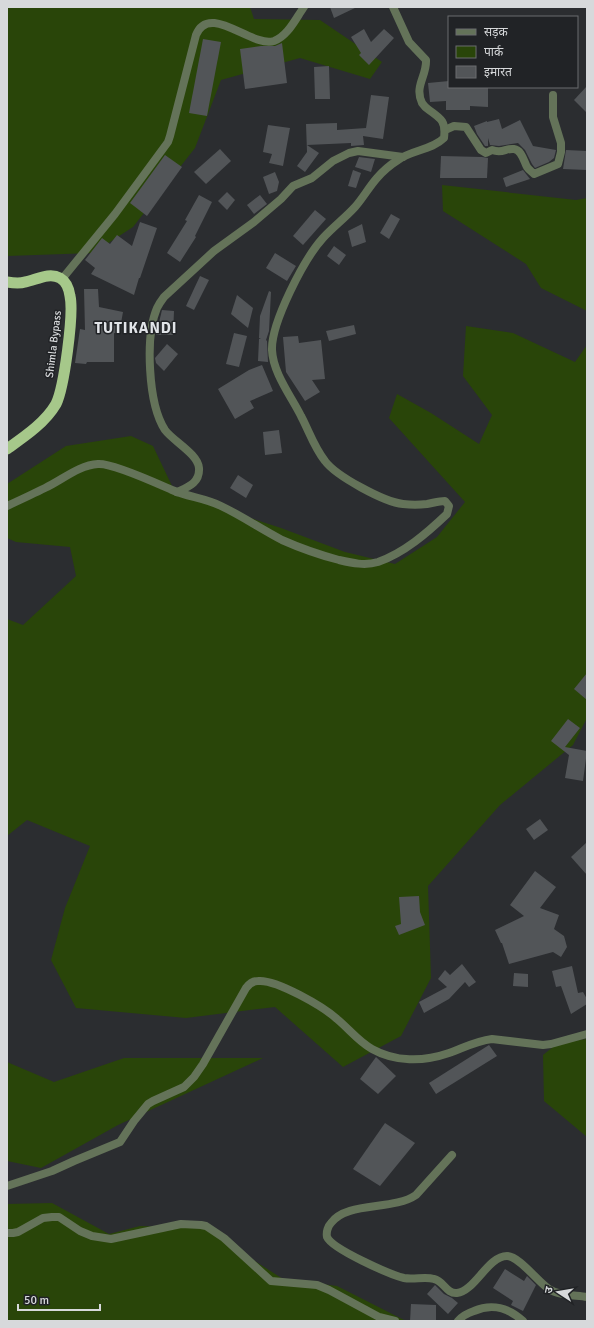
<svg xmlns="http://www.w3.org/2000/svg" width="594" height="1328" font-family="Signika,'Noto Sans Devanagari',sans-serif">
<rect width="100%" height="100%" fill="#2b2d30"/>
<!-- green -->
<g fill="#294509">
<path d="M7,7H250L254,19L320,20L382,62L370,79L300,58L221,80L195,148L133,227L93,253L7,256Z"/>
<path d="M442,185L576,200L587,198V311L541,288L526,264L443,211Z"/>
<path d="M466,326L513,333L575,362L587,345V718L573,745L500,805L428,886L431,978L401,1036L343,1067L275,1007L186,1018L76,1008L51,960L65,908L90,846L27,820L7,836V619L23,625L76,576L70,547L16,542L7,538V484L66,446L131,436L153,446L173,488L220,508L281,528L345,552L395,564L437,537L465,502L389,418L397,394L431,413L479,444L492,415L463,376Z"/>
<path d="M587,1039V1137L544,1101L543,1055L558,1043Z"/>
<path d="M124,1058H263L118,1125L41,1168L7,1161V1062L54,1082Z"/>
<path d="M52,1203L109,1234L140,1226L203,1228L283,1279L337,1286L406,1321H7V1204Z"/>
</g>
<!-- building -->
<g fill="#525558">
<path d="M330,7H357L334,18Z"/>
<path d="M364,29L371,42L384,29L394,38L369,65L359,55L361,53L351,37Z"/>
<path d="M203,39L221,42L207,116L189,113Z"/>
<path d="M282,43L287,83L245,89L240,49L261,46H275Z"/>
<path d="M329,66L330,99H315L314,67Z"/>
<path d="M449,81V87H488V107L470,106V110H446V101L430,102L428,83Z"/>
<path d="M587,86V113L574,100Z"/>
<path d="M371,95L389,97L383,139L363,136L364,145L351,146V143L307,145L319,153L305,172L297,166L307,152L306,124L337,123V130L366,128Z"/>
<path d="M499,119L502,129L520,120L533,146L556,150L554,158L549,162L535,168L532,164L525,150L518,143L499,146L490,145L488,138V146H485L477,134L474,126L487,121V122Z"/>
<path d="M268,125L290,128L283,166L269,163L272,154L263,152Z"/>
<path d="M220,149L231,161L206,184L194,172Z"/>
<path d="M566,150L587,151V170L563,169Z"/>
<path d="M165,155L182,167L147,216L130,203Z"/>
<path d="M441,156L482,157L488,158L487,178H440Z"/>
<path d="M359,157L375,159L371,172L355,167Z"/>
<path d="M353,170L361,173L356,188L348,186Z"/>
<path d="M523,170L530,179L506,187L503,178Z"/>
<path d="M275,172L279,182L277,191L269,194L263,177Z"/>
<path d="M227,192L235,200L227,210L218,201Z"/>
<path d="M199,195L212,202L195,236L196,237L180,262L167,253L187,221L185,220Z"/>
<path d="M260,195L267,204L254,214L247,205Z"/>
<path d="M315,210L326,219L303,245L293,236Z"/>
<path d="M391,214L400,219L389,239L380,233Z"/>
<path d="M140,222L157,228L140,278H139L134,295L91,274L95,268L85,260L102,238L110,244L117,235L132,246Z"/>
<path d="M362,224L366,242L352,247L348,231Z"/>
<path d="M334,246L346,255L339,265L327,256Z"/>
<path d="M275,253L296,266L287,281L266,268Z"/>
<path d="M200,276L209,280L194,310L186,306Z"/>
<path d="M84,289H98L99,307L123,312L119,334L114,333V362H87L86,364L75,363L80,329L85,330Z"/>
<path d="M269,291L271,292L269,331L266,340L267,341L268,362L258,361L259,339H261L259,338L260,316Z"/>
<path d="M237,295L253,308L248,328L231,314Z"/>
<path d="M162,310L174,311L173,335H156Z"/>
<path d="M354,325L356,334L329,341L326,331Z"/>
<path d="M234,333L247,336L239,367L226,364Z"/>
<path d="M298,336L299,343L321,340L325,379L312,380L320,392L305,401L286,372L283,337Z"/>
<path d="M167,344L178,354L164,371L156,363L155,358Z"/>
<path d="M262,365L273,391L250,401L254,408L235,419L218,389L249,370Z"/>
<path d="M279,430L282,453L265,455L263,432Z"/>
<path d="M238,475L253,485L246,498L230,488Z"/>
<path d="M587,673V700L574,689Z"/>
<path d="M568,719L580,728L565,747L587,751L583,781L565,778L569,755L551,741Z"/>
<path d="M540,819L548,830L534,840L526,829Z"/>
<path d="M587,842V875L571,857Z"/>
<path d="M535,871L556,887L540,908L559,915L554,929L564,936L567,947L561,957L553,952L509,964L502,943H501L495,930L524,916L510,905Z"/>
<path d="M419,896L420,912L425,925L399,935L395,926L401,924L399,897Z"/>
<path d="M462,964L476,982L469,987L465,982L449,999L424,1013L419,1002L447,987L438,979L445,970L450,975Z"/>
<path d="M572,966L578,993L583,992L587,999V1004L571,1014L561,986L556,987L552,971Z"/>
<path d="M514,973L528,974V987L513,986Z"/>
<path d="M489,1045L497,1056L436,1094L429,1083Z"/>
<path d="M376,1057L396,1076L378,1094L360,1079Z"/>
<path d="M385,1123L415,1143L380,1186L353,1169Z"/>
<path d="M505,1269L524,1281L527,1276L536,1285L523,1311L511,1305L513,1301L493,1288Z"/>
<path d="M435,1285L444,1294L452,1298L458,1303L448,1314L427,1294Z"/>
<path d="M411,1304L436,1305V1321H410Z"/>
</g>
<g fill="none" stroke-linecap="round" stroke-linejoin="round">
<!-- minor -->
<g stroke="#647359" stroke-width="8">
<path d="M445,130L454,126L466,127L481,150L486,153L492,150C503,154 505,148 514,149C522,150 524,162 527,167C529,170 532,172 534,174L558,164L561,152V143L553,117V95"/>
<path d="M62,279L115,214L168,142L170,136L196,35C209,2 252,48 274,41C288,36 296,18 304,7"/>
<path d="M177,492C188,487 200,483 199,468C198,454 173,441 165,430C148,404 145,336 157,308C159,304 161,301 164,297L214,251L254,222L281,199L293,186L312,178L333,161L349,153L358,151L403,157"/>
<path d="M7,506C20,500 33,494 45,488C62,480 79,465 98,464C113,463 156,483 172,490C188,497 205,498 221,506C242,516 261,529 282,540C300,548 320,555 339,560C352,563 365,566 378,562C404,553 427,533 447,514L449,506L445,501C439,501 433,503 427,504C419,505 411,505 403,504C384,502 336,476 325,461C314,447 309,431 301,416C291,396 273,373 272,350C271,323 304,259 323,238C333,227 345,218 355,207C363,198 369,187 377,178C383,171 390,165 398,160C411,150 432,150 444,138C446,122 442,119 429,110C426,108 424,106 422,103C414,86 427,76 426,60L409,42L393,7"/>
<path d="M452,1155L416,1195C393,1211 347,1201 331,1223C328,1226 326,1232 327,1237C332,1249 391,1275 404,1278C414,1280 425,1276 434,1279C444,1281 446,1294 457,1293C475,1291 488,1256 507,1256C519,1256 538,1282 549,1289C559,1296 575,1295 587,1297"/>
<path d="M7,1186L52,1171L74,1161L120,1142L134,1121L148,1104L153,1101L184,1087L194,1077L203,1064L246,988C249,984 253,981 258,981C276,979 324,1007 337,1019C349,1029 359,1042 372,1049C395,1062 423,1062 449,1053C463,1048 476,1041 492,1039L543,1045L551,1044L587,1034"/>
<path d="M7,1233H13L18,1232L43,1218L52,1217H59L80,1231L92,1236L111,1239L181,1224L201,1225L206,1226L224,1238L271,1281L317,1285L329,1290L379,1317L395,1321"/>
<path d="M458,1321C462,1316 468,1313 474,1311C492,1303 509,1308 523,1321"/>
</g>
<!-- trunk -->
<path stroke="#a6c88a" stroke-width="11" d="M7,282C13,283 19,284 25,282C36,280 49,272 60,278C67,282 69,289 70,296C74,314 64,388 56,404C45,423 24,437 7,449"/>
</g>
<g text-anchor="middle" stroke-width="3" stroke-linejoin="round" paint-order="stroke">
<!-- street labels -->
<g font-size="11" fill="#d7d9db" stroke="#212326">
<text transform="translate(53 344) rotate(-83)" y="4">Shimla Bypass</text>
</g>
<!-- district labels -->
<g font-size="15" font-weight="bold" letter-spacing="1" fill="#e1e4e8" stroke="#212326">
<text x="136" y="333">TUTIKANDI</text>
</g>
</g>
<!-- border -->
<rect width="594" height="1328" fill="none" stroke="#d7d9db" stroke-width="16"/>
<!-- legend -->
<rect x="448" y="16" width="130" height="72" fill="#212326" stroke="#6a6c6e"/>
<rect x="456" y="29" width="20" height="6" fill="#647359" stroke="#6a6c6e"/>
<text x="484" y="36" font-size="12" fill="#d7d9db">सड़क</text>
<rect x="456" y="46" width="20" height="12" fill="#294509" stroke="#6a6c6e"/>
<text x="484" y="56" font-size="12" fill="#d7d9db">पार्क</text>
<rect x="456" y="66" width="20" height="12" fill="#525558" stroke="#6a6c6e"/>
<text x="484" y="76" font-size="12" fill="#d7d9db">इमारत</text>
<!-- north arrow -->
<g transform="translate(558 1292) rotate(282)" stroke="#212326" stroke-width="3" paint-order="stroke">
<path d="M0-3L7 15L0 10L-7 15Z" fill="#d7d9db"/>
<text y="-6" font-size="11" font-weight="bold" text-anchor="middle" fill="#d7d9db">उ</text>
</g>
<!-- scale -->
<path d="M18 1304v6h82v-6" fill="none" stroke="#d7d9db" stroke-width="2"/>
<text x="24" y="1304" font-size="12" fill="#d7d9db" stroke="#212326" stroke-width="3" paint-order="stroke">50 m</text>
</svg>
